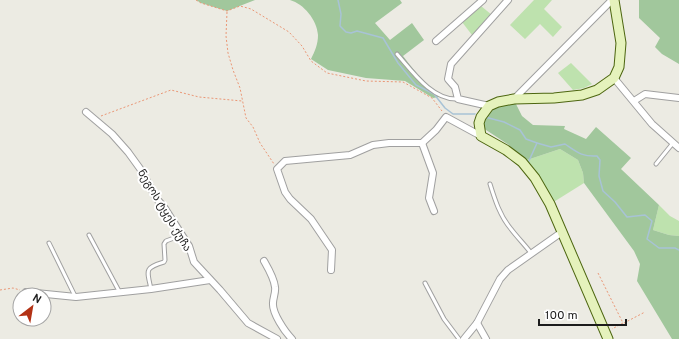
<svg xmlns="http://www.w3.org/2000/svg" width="679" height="339" font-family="Overpass,'Noto Sans Georgian',sans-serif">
<rect width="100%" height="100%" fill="#ecebe3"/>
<!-- grass -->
<g fill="#bee2ae">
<path d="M534,0H552L544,9L562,27L553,37L540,24L525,39L510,25Z"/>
<path d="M481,6L492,15L472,35L462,22Z"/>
<path d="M571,63L592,84L584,88L573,90L558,73Z"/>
<path d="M560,149L578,160L583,173L584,183L552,203L524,161Z"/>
<path d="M659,205L670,216L679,221V236L669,235L653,230Z"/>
</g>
<!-- forest -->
<g fill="#a1c79c">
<path d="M196,0H255L227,11L201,3Z"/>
<path d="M290,0H400L402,3L375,23L390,40L412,23L424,40L403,56C417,74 425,85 445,96L433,98L405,81L366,78L328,70L311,59C315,51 318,44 318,35C317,20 304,4 290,0Z"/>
<path d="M639,0H679V64L662,54L655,47L660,38L639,18Z"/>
<path d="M515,102L522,116L533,125L565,126L564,129L586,139L596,127L631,158L621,169L659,205L653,230L669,235L679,236V339H672L637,281L640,264L634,251L584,183L583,173L578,160L560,149L524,161L509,145L483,128L484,113L491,107Z"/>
</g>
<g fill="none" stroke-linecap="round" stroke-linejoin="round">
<!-- stream -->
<g stroke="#a8c3d6" stroke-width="1.5">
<path d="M338,0L341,14L340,26L346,32L351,33L357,31L383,38L398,63L416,85L434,94L445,108L453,114H475"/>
<path d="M485,117L504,122L520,130L526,139L537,143L551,147L565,144C577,152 582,157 597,156L600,160L599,176L603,191L615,202L627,217L645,215L652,221L647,239L659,248H675L679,250"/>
<path d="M528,163L537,143"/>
</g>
<!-- lane casing -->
<g stroke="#a0a0a0" stroke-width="5">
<g id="lane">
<path d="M397,54C412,71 432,100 457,99"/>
<path d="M656,164L673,143"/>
<path d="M490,184C495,200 500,216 511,229C517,237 525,245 531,253"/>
<path d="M89,235L119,291"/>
<path d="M49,243L75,296"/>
<path d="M425,283L444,319L459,339"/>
<path d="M151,289C147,270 144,268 164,262L165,260L164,244L166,241L182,235"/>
</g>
</g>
<!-- street casing -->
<g stroke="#a0a0a0" stroke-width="8">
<g id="street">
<path d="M436,41L483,0"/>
<path d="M614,78L652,124L679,148"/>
<path d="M514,99L612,0"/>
<path d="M634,101L645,94L679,98"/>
<path d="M489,106L458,99L455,87L448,79L451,64L508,0"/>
<path d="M86,112L112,134L128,152L141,170L156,198L164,207L189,246L194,262L220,290L248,323L277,339"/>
<path d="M422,143L433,173L429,198L434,211"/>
<path d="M264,261C268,268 274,278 275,287C276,292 273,298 273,303C272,313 285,332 292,339"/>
<path d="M331,270L332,250L311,219L290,199L285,192L277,169L285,161L350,155L373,145L389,143H422L436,130L446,117L481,136"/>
<path d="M26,292L76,297L151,289L210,280"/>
<path d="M477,323L486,339"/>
<path d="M464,339L477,323L500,279L508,270L562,232"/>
</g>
</g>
<!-- secondary casing -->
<g stroke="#4d6610" stroke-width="11">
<path id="secondary" d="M608,339L550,204L535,178L522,162L506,150L481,136L479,123L481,117L489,106L498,102L514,99L554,98L582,95L597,90L614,78L619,67L621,43L614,0"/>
</g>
<!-- path -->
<g stroke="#ea9776" stroke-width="1" stroke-dasharray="2 2" stroke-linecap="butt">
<path d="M196,0L201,3L227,11L240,6L251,9L289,32L302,46L311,61L327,73L366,81L403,82L432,98L442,111"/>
<path d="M227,12L226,36L228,53L233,70L240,88L246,118L253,127L260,143L274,164"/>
<path d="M101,116L171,90L199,97L242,101"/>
<path d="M598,273L623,323L612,329"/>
<path d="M0,290L13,288L20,290"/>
<path d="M624,323L645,312"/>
</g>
<!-- lane -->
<use href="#lane" stroke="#fff" stroke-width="3"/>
<!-- street -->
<use href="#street" stroke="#fff" stroke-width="6"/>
<!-- secondary -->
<use href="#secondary" stroke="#e5f2bc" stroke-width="9"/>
</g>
<g text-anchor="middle" stroke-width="4" stroke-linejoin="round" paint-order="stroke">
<!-- street labels -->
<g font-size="11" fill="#1c1c1c" stroke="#fff">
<text transform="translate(165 210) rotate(59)" y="4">ნეგოს ტყეს ქუჩა</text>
</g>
</g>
<!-- north arrow -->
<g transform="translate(32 307) rotate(31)"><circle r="19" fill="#ffffff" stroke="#a4a4a4"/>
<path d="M0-3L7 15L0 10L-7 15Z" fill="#b33215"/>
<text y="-6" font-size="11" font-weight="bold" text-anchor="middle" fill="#1c1c1c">N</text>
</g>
<!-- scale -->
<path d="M539 319v6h87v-6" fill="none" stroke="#1c1c1c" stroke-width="2"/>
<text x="545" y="319" font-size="12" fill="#1c1c1c" stroke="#ffffff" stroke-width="3" paint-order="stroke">100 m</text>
</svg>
